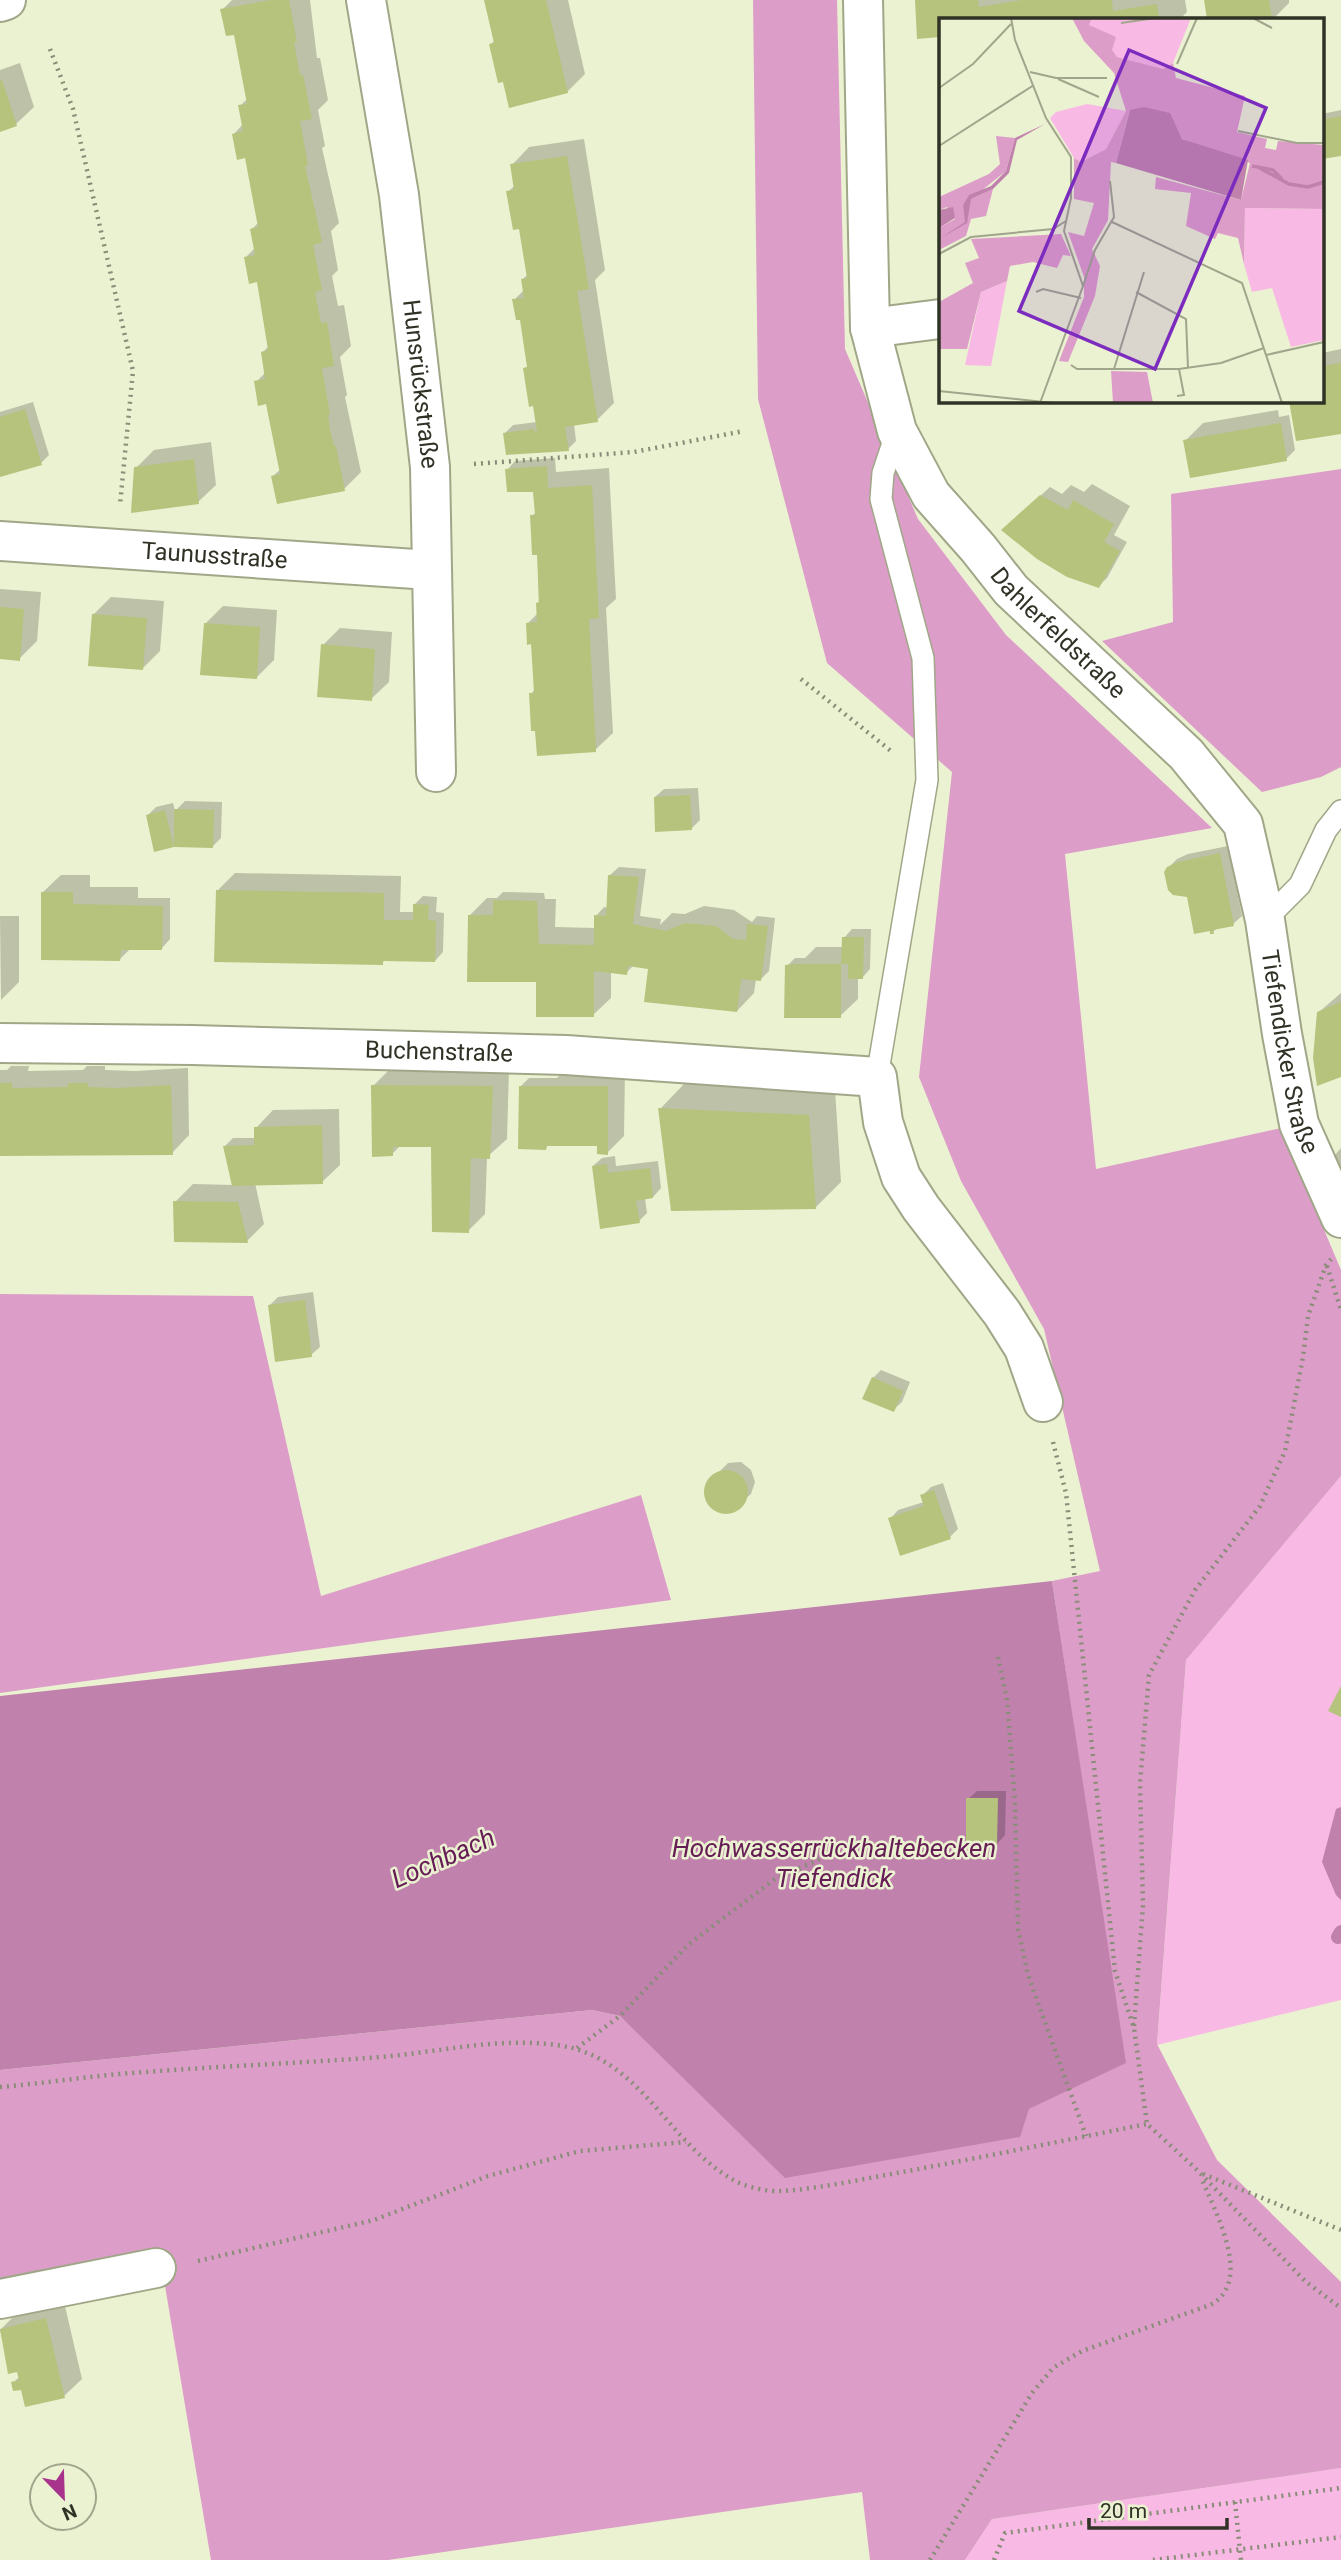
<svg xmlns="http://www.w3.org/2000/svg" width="1341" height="2560" font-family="Roboto,sans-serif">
<rect width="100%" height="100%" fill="#ebf2d1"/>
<!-- green -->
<g fill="#f8b9e4">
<path d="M1341,1476V2000L1157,2045L1186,1660Z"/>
<path d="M1341,2468V2560H965L992,2519Z"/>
</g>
<!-- forest -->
<g fill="#dd9dc9">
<path d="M753,0H837L845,349L918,519L1006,635L1212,828L1065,854L1096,1169L1281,1128L1341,1270V1476L1186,1660L1157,2044L1217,2160L1341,2282V2468L992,2519L965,2560H870L862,2492L388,2560H211L160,2256L0,2289V2070L592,2010L620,2016L648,2041L1028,2109L1125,2063L1052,1581L1100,1571L1044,1329L961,1181L919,1077L952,772L827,663L758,399Z"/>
<path d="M1341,469V767L1321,777L1262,792L1102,641L1173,622L1171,494Z"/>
<path d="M0,1294L253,1296L321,1596L641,1495L671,1600L0,1693Z"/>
</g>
<!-- water -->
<g fill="#c082ad">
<path d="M1052,1581L1126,2063L1029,2109L1020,2137L785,2178L620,2016L592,2010L0,2070V1696Z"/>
<path d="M1341,1807V1900L1336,1895L1322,1862L1336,1809Z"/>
</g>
<!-- shadow -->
<g fill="#0003">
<path d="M232,0H310L317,58H320L328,100L318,110L325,146L322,148L339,223L331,231L338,270L332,276L338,306L344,305L351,346L340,357L347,395L345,397L361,472L344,489L273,476L281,469L268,402L256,382L266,372L263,352L269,346L258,280L246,257L255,248L252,229L259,222L247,156L234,134L243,124L240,106L248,98L236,33L222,10Z"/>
<path d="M486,0H568L585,74L567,92L504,79L491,44L495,40Z"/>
<path d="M916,0H1185L1187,12L1180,19H940V35L918,37Z"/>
<path d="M1206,0H1289V3L1273,19H1209Z"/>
<path d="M20,63L34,107L16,124L0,130V70Z"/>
<path d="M1341,110V154L1322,157V114Z"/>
<path d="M584,139L605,270L595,280L614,403L597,420L574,424L576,441L568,449L505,433L513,425L537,422L525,369L529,365L521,318L514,300L524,290L522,280L528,274L520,227L508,192L515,185L512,165L529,147Z"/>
<path d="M1341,349V432L1298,439L1291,401H1322V353Z"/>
<path d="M33,402L49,455L41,463L0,476V412Z"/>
<path d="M1278,410L1279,417L1289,415L1295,450L1286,459L1185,441L1203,423Z"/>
<path d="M211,442L216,485L198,502L136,468L154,450Z"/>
<path d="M555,458L556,472L609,468L616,599L606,608L613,733L595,750L531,694L535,689L533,642L527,624L539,612L538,553L532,516L536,512L535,490L507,470L515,461Z"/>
<path d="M1092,484L1130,506L1114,535L1127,542L1107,578L1099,586L1012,522L1050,487L1062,494L1071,485L1084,492Z"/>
<path d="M0,589L41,592L37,641L19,659L0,657Z"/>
<path d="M111,597L164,601L160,651L143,668L93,615Z"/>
<path d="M223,606L277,610L274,660L256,678L205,624Z"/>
<path d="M340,628L392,632L389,682L371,699L323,645Z"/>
<path d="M698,788L700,820L692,828L655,797L664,789Z"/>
<path d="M185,801L222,802L221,838L213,846H174L148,815L156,807L173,803L175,811Z"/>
<path d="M1228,846L1242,916L1233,924L1218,927L1213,932L1168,868L1177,859L1188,854Z"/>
<path d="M619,867L646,869L640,916L661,919L660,925L672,913L685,914L704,906L734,910L752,922L757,916L775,918L769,971L761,979H756L754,993L737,1011L650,967L634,965L626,973L611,971V998L593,1015L538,980L469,916L487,898H497L503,892L544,893L545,899H556L555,927L596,928V916L604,907L608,908L610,875Z"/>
<path d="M235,873L401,876L400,912H415V904L423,896L437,897L436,912L444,913L443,952L435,961L385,960L382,963L217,891Z"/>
<path d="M61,875H90V887H138V898H170V939L162,948H131L120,959L43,892Z"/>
<path d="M0,916H19V982L1,1000Z"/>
<path d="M852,929H871L870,969L862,978L858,977V999L840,1016L787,966L795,958H805L816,947H844V938Z"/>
<path d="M1341,993V1075L1319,1012Z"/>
<path d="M11,1066H29L28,1071L83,1070L87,1066H105V1070L135,1071L188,1068L189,1135L172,1153L0,1155V1070H7Z"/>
<path d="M391,1068L509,1069L507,1139L487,1157L485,1214L468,1231L433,1145H401L392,1154L373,1086Z"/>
<path d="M566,1069H625L624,1136L607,1153L599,1144H549L545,1148L521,1086L529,1078H557Z"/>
<path d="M685,1083L835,1090L841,1182L815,1208L660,1109Z"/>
<path d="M339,1109L340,1165L322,1182L255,1183L264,1224L247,1241L175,1202L193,1184L233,1185L225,1146L233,1138H256V1128L273,1110Z"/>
<path d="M1341,1148V1171L1334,1156Z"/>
<path d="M615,1156L616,1166L658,1161L661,1188L653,1197L645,1198L647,1213L639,1221L593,1166L602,1158Z"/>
<path d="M313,1292L320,1347L311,1355L269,1306L278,1297Z"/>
<path d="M881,1370L910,1382L902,1402L893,1410L873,1378Z"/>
<path d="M741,1462L751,1470L755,1482L751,1494L731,1511L717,1510L712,1506L706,1494L709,1482L728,1463Z"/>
<path d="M943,1483L958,1529L950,1537L890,1519L898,1510L924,1502L922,1496L931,1487Z"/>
<path d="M977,1791H1006L1005,1835L997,1844L968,1799Z"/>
<path d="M64,2302L82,2379L64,2396L13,2383L20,2376L18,2370L10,2372L0,2330L17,2313Z"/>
</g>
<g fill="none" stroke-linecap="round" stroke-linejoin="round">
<!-- stream -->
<path stroke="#c082ad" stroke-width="14" d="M1338,1937L1341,1932"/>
</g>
<!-- building -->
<g fill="#b5c37c">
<path d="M271,0H289L297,42H294L300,75H303L312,119L300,121L308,165L305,166L322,242L313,245L322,290L315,292L321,323L327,322L334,366L322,368L330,415H328L330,430L334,446H336L345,491L277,504L271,476L280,474L266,404L258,406L254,381L265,379L261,352L268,350L257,282L249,284L244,257L255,255L250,229L258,227L245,158L237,160L232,134L243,131L238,105L247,104L234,35L226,36L220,9Z"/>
<path d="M484,0H546L568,93L509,108L503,82L498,83L489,44L494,43Z"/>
<path d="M915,0H978L979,7L1023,0H1112L1113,11L1157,4L1159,19H940V37L917,39Z"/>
<path d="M1204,0H1269L1272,19H1207Z"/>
<path d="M2,80L17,126L0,132V81Z"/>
<path d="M1341,116V156L1322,159V120Z"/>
<path d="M567,156L589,289L577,291L598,422L565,427L569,451L506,455L503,433L534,429L535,433L537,432L533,406L529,407L523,368L527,367L520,320H516L512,299L524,298L521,279L527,278L519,229L513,230L506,191L514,190L510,164Z"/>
<path d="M1341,363V434L1296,441L1289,401H1322V366Z"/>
<path d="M25,409L42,465L0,477V417Z"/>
<path d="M1281,423L1287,461L1190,478L1183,440Z"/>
<path d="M194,459L199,504L131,513L134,467Z"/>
<path d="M547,466L548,488L592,485L599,618L589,619L596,752L537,756L535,731H531L530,711L529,693H534L531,644L527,645L526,623L537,622L536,603L539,602L537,555H532L531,534L530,515H535L533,492H507L505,469Z"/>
<path d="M1040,495L1068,510L1073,500L1114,524L1104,542L1120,551L1099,588L1067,577L1037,559L1001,530Z"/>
<path d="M0,607L24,609L20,661L0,659Z"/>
<path d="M92,614L147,618L143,670L88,666Z"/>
<path d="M204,623L260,627L257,679L200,675Z"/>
<path d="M321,644L375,649L372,701L317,697Z"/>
<path d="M690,795L692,830L655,832L654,797Z"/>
<path d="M174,809L214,810L213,848L174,847L154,852L146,815L165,810L174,847Z"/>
<path d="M1220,853L1234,926L1213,930L1214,934H1210V931L1194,934L1187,897L1173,895L1168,890L1164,872L1167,867L1178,862Z"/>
<path d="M608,875L639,877L633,924L666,931L685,923L716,926L733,939L746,940L747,924L768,926L761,981L741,979L737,1012L644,1002L648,969L628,966L627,975L594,971V1017H536V982H467L468,915H493V900L537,901L539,944L594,945V915L606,916Z"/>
<path d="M216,890L384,893V920H413V904L429,905L428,920L436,921L435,962L383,961V965L214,962Z"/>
<path d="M41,892H73V904L163,906L162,950H121L120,961L41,960Z"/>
<path d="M842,937H864L863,979H848V964H841Z"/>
<path d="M796,964H841V1018H784L785,965Z"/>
<path d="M1341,1002V1077L1317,1086L1313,1058L1317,1012Z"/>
<path d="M0,1083H12V1088L68,1087V1083H88V1087L116,1088L171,1085L173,1155L0,1156Z"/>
<path d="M371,1085L493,1086L490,1159L471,1158L469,1233L432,1232L431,1147H393V1156L372,1157Z"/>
<path d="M519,1086H608V1155L597,1154V1146H547L546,1150L518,1149Z"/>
<path d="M658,1108L809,1115L816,1209L671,1211Z"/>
<path d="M322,1125L323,1184L232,1186L223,1146L254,1145V1127Z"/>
<path d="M607,1164L608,1173L650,1168L653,1198L636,1201L640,1223L600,1229L592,1166Z"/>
<path d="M173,1201L238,1202L248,1243L174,1242Z"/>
<path d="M305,1300L312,1357L275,1362L268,1305Z"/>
<path d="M872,1377L903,1391L894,1412L862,1399Z"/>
<circle cx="726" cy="1492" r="22"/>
<path d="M934,1490L951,1539L900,1556L888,1518L924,1506L920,1495Z"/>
<path d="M1341,1686V1717L1328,1711Z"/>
<path d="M966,1798H998L997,1846H966Z"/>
<path d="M46,2318L65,2398L25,2407L21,2390L13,2391L11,2382L19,2380L17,2372L8,2374L0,2329Z"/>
</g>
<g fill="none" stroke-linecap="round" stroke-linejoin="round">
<!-- service casing -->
<g stroke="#a0a788" stroke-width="24">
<g id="service">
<path d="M1265,920L1300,885L1326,830L1341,811"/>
<path d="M877,1077L927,780L923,658L881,499L883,473L897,431"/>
</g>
</g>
<!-- minor casing -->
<g stroke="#a0a788" stroke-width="42">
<g id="minor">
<path id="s1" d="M366,0L399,195L430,467L436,772"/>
<path id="s2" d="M863,0L870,328L897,431L931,495L978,548L1011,590L1186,754L1243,824L1265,920L1282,1034L1299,1124L1341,1218"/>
<path d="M0,2L6,0"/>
<path d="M870,328L940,319"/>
<path id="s3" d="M0,541L430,570"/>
<path id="s4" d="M0,1043L192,1045L566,1055L877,1077L883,1122L901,1177L921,1208L1002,1313L1024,1348L1043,1402"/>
<path d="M0,2299L156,2268"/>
</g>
</g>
<!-- path -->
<g stroke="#888d77" stroke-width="4.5" stroke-dasharray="2 5" stroke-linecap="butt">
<path d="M50,49L73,109L133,371L120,505"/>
<path d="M474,464L634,452L744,431"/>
<path d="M801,679L891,751"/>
<path d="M1327,1266L1341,1310"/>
<path d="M1053,1442L1066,1493L1115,1971L1134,2028L1147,2124L1194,2167L1306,2282L1341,2308"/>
<path d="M998,1657L1007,1700L1015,1802L1018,1929L1028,1975L1086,2136"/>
<path d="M1134,2026L1143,1905L1140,1783L1149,1675L1195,1590L1260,1506L1285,1451L1303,1357L1308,1316L1326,1265L1331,1259"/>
<path d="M577,2048L620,2016L689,1944L775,1879L852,1845"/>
<path d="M0,2087C48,2083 96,2075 145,2072C224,2066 302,2063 381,2057C440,2052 497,2037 556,2045C639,2055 665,2139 730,2178C744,2187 766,2192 783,2191C824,2188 867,2178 908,2171C988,2156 1067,2140 1147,2124"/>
<path d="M1203,2174L1341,2230"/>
<path d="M198,2261L374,2220L488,2176L580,2151L686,2142"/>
<path d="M1235,2502L1241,2560"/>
<path d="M930,2560L1032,2393L1053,2368L1082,2351L1210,2305C1255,2282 1214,2210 1201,2177"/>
<path d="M994,2560L1005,2533L1341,2488"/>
<path d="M1153,2560L1341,2537"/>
</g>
<!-- service -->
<use href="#service" stroke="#fff" stroke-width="21"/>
<!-- minor -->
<use href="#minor" stroke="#fff" stroke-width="38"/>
</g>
<g text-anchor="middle" stroke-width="5" stroke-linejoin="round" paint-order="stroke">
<!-- street labels -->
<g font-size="24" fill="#2f3225" stroke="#ebf2d1">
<text dy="8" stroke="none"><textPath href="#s1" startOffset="388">Hunsrückstraße</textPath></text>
<text dy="8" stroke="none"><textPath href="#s3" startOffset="215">Taunusstraße</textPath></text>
<text dy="8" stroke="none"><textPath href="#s2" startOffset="695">Dahlerfeldstraße</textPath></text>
<text dy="8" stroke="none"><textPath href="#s4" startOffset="439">Buchenstraße</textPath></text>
<text dy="8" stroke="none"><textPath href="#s2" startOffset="1194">Tiefendicker Straße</textPath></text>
</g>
<!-- water labels -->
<g font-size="26" font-style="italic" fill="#661c55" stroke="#ebf2d1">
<text x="834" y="1857">Hochwasserrückhaltebecken<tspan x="834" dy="30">Tiefendick</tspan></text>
<text transform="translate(443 1858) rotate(-24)" y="9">Lochbach</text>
</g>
</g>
<!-- overview -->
<g transform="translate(939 18)">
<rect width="385" height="385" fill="#ebf2d1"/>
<path d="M153,0H252L234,45L224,51L177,39L150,7ZM148,86L187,93L167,131L142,144L135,140L111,100L117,94ZM306,190L385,191V322L352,329L333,270L313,274L305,246ZM68,263L52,348L26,347L42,274Z" fill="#f8b9e4"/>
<path d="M133,0H153L150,7L177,19L173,32L178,39L224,51L234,45L237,60L306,78L298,114L328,121L326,130L337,132L339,123L385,127V191L306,190L305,246L299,220L279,215L276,221L247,208L252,175L216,171L217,159L302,182L311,145L243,121L230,95L191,92L177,145L172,144L169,202L153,231L161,248L156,278L129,344L120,343L145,279V259L129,214L145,218L155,185L135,181V140L142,144L167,131L187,93L175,55L145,23ZM57,118L76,120L67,153L32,181L54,171L47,198L32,201L27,218L0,232V210L16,201L8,189L0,192V179L50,156L61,146ZM122,216L132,238L124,237L118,250L94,244L71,248L68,263L42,274L28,331H0V284L34,265L26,245L40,240L32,221ZM172,353L208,354L214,385H174Z" fill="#dd9dc9"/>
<path d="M205,89L231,95L243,121L309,142L302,182L177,145L191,92ZM106,106L78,122L70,155L54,171L32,181L28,205L0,221L26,204L24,187L30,177L52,168L67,153L76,120ZM14,189L16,200L0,210V192Z" fill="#c082ad"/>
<path fill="none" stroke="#c082ad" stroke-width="3.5" d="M313,148L334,152L343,161M319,149L350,166L369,169L385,164"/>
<path fill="none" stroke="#a0a58c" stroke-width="2" d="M72,0L76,22L107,100L132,139V180L125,213L144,268L101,385M314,0L333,10M182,5L216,0M238,46L258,0M91,54L117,60H168M119,61L160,79M0,70L34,46L72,6M299,113L358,125H385M0,128L95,67M173,204L303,265L343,385M0,236L32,219L114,211L127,203M144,268L156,232L175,199L171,163M97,274L104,271L142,280M197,274L247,301L249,350M327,337L385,324M132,347L138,351H240L282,345L325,330M175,351L205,254M0,373L114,385M238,378L245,377L240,351"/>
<path fill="#7b2cbf" fill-opacity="0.15" stroke="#7b2cbf" stroke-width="3.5" d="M190,32L327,90L216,351L80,293Z"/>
<rect width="385" height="385" fill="none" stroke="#2f3225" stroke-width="3.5"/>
</g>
<!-- north arrow -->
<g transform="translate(63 2497) rotate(157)"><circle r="33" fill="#ebf2d1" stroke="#a0a58c" stroke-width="2"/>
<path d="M0-5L12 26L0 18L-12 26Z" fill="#a7338c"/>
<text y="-10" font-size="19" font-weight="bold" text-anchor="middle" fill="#2f3225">N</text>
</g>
<!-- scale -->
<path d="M1089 2518v10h138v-10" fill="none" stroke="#2f3225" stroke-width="3.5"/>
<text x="1100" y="2518" font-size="21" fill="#2f3225" stroke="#ebf2d1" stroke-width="5" paint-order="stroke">20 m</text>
</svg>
